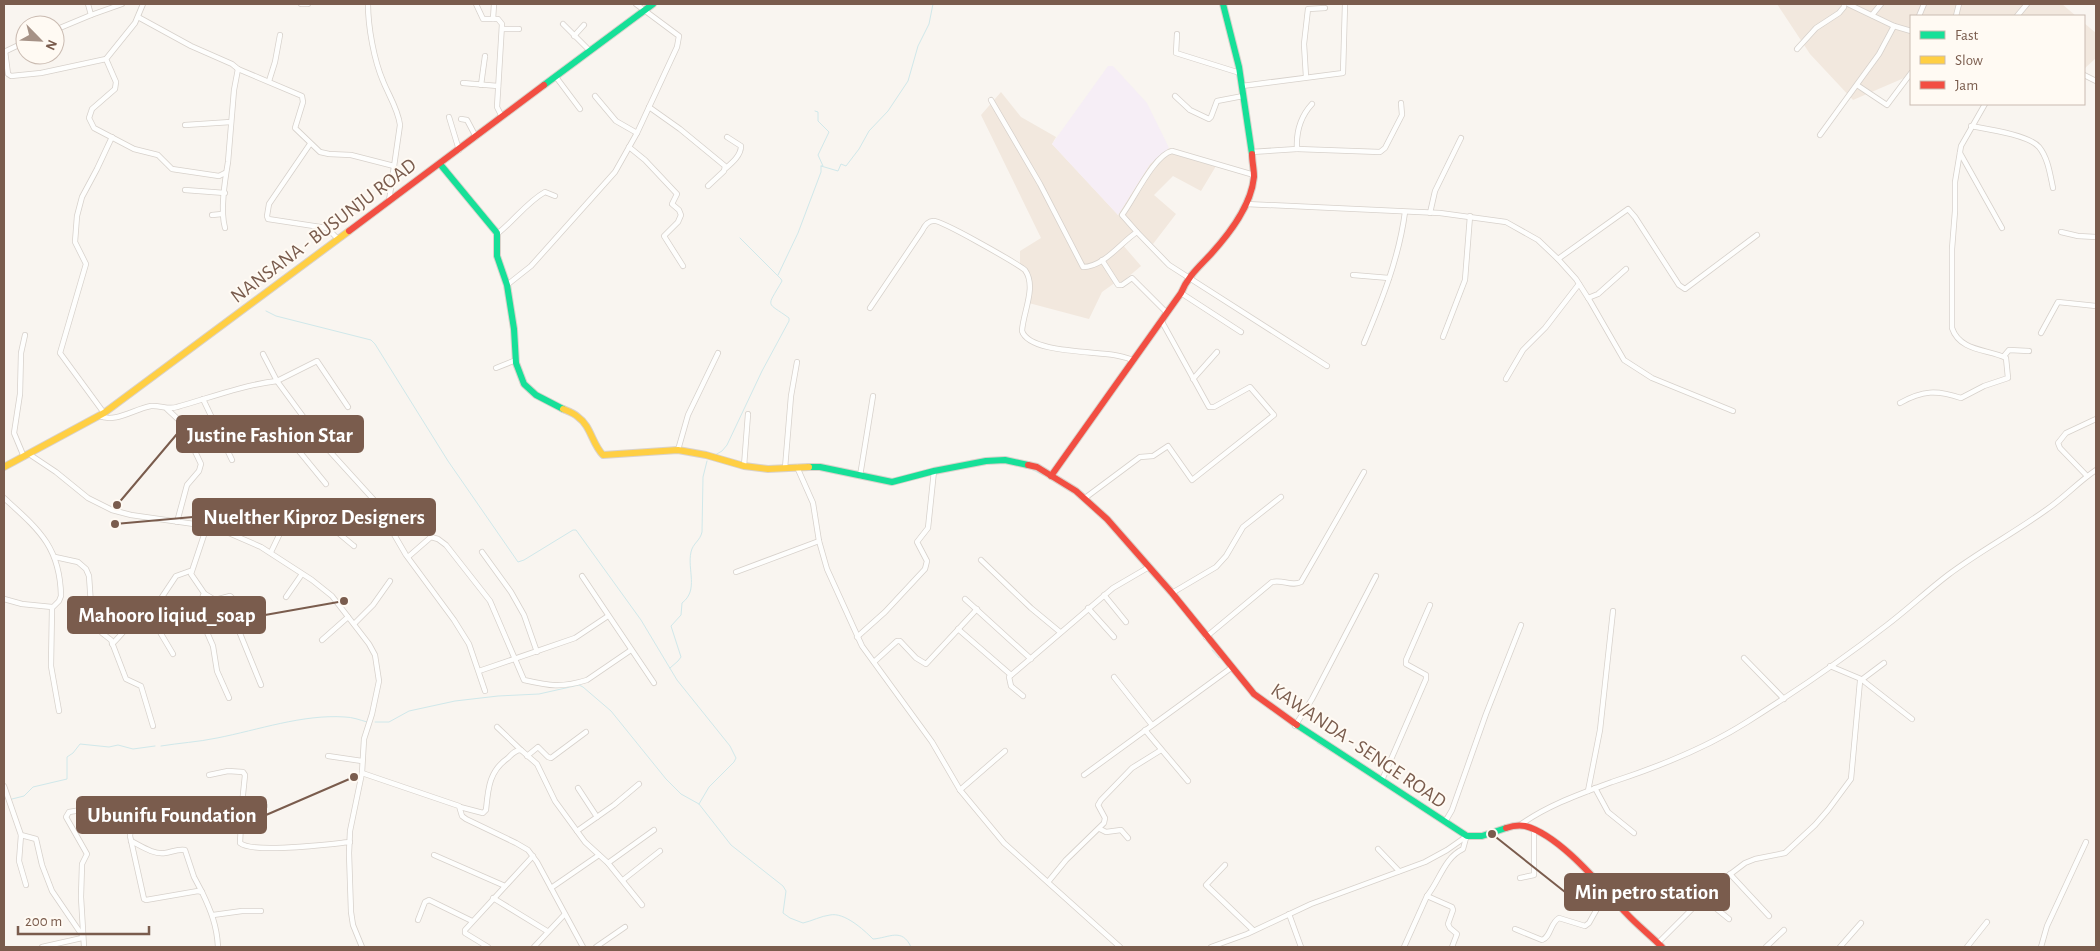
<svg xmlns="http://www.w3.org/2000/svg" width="2100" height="951" font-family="'Alegreya Sans',sans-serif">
<rect width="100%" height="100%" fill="#f9f5f0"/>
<!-- residential -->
<g fill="#f2e8de">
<path d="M1777,4H2062L2076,16H1911V75L1853,100L1810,54Z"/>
<path d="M2084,23L2096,33V58L2084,69Z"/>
<path d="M1001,92L1021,117L1056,137L1052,144L1118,215L1150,164L1169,148L1216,166L1201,191L1173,176L1154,195L1176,214L1153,244L1141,235H1131L1122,244L1141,266L1121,283L1116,282L1102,292L1089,319L1025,302L1028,292L1027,278L1020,269V251L1041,238L981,115Z"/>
</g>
<!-- education -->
<path fill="#f6eef6" d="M1108,66H1113L1147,103L1169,148L1150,164L1118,215L1052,144Z"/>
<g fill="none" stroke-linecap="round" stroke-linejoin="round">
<!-- stream -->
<g stroke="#d0e8ea" stroke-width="1">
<path d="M821,166L838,171L841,164L846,166L859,149L869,131L888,111L908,81L918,46L929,24L933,4"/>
<path d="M778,275L798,233L821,172V166H823L818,155L829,132L818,121V112L815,111"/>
<path d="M266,311L276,316L371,340L375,344L448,461L518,562L524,560L573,530H576L641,620L677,680L730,746L736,758L734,762L709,787L699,804"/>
<path d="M715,455L722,451L727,445L762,371L789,321V318C766,301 766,309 782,281L781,279L740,238"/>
<path d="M1031,469L1043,475"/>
<path d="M1101,518L1107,524"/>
<path d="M1212,650L1219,658"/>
<path d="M670,668L678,661L681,657L671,626L681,615L682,603C699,590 687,570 691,552C693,543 700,541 702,532L703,477L707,461"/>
<path d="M375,722H389L409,711L455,701L498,696L539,694L579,685L583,687L611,711L666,779L681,794L699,804L731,845L783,886L786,891L783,913L790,918L803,923C812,921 821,916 830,915C844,912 863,929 873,939C889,938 902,927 911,947"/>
<path d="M1317,743L1332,752"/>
<path d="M161,746C179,743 198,742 217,738C258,730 303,714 345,717C352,717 360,720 367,722"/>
<path d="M12,799L24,796L33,787L67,779V757L73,753L80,744L109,747L118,745L133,749L155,746"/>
<path d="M4,801V800"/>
<path d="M1439,821L1446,826"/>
</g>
<!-- street casing -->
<g stroke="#d7d1cb" stroke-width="6">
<g id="street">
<path d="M143,4L135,23L106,59L116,82L115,89L92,109L89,118L94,128L134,149L158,155L172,169L219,176L225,173"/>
<path d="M301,4H308"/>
<path d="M368,4C368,27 374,60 383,81C389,96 398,109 400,125L389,201"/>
<path d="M476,4L483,19H498L502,24L497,107L502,117"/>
<path d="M1848,4L1894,26L1911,31"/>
<path d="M91,15L122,4"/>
<path d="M1872,15L1881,4"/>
<path d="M1919,16L1924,4"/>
<path d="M1956,16L1959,4"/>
<path d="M2017,16L2027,4"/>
<path d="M138,17L191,46L232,64L238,69L302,96L303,102L295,128L320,152L329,154L351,155L394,166"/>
<path d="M493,19L494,4"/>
<path d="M563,24L590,51"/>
<path d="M502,29H519"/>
<path d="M55,30L91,15L88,4"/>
<path d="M1177,34L1176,53L1240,73"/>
<path d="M574,36L584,25"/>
<path d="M1797,49L1816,28L1839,13L1844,7V4"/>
<path d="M5,51L8,74L11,76L41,73L106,59"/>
<path d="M4,52L25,42"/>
<path d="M2084,75L2096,81"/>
<path d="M556,77L580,109"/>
<path d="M1306,77L1304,44L1308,9L1325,8"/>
<path d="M269,81L275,62L280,35"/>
<path d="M463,83L498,86"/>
<path d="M481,85L485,56"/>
<path d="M1857,85L1887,105L1911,73"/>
<path d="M1242,86L1343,73L1345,4"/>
<path d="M595,96L616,121L637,133"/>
<path d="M1175,96L1190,110L1209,119L1211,117L1217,101L1243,96"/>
<path d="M991,100L1040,184L1083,267C1104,267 1121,242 1137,232L1169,265L1327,366"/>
<path d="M649,107L680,129L725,166L724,171L708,186"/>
<path d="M449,117L459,150"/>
<path d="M461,119L467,120L476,137"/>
<path d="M185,125L231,122"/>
<path d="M1971,126C1987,129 2029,135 2039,147C2048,158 2050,174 2053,188"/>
<path d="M1820,135L1879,54L1894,26"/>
<path d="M310,144L269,204L267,216L268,219L327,228L338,239"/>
<path d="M629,147L645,160L677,194L672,204L679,210L681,215L678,222L664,236L683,266"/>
<path d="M1297,149L1380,152L1385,148L1402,115L1401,103"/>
<path d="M1251,152L1297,149C1296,132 1300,117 1312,104"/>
<path d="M1960,153L2002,228"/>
<path d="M726,168C733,162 741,155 741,146L727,137"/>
<path d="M185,190L225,193"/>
<path d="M1246,204L1440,213L1506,222L1538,240L1558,259L1576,279L1590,301L1624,360L1652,378L1733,411"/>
<path d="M1430,213L1435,191L1461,138"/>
<path d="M212,215L222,214"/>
<path d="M225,228C220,210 225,180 228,162L234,90L238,69"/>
<path d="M1137,232L1122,215C1134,199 1154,155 1172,151L1254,175"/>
<path d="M2061,232L2078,236L2096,237"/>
<path d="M497,234C514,221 527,202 545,192L555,196"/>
<path d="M1558,259L1628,209L1635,217L1679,285L1685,289L1757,235"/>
<path d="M1102,260L1118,285H1122L1132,278L1167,313"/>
<path d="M1353,275L1389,278"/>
<path d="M507,285L531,266L615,172L637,133L677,47L679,36L636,4"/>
<path d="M1181,293L1241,332"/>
<path d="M1588,298L1598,294L1626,269"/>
<path d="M870,308L922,231C924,227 928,221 933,221C940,219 1016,263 1025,270C1037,287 1023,312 1022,331C1029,353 1094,351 1114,355C1121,356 1127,358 1133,360"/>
<path d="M2041,333L2058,302L2096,306"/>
<path d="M1443,337L1465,280L1470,216"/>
<path d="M1364,343C1382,300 1399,258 1405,212"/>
<path d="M263,354L277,381L317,361L348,407"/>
<path d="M2004,356L2009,350L2029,351"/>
<path d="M496,368L516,360"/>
<path d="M1193,379L1217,352"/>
<path d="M1506,379L1523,350L1545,328L1579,284"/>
<path d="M203,399L232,460"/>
<path d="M1900,403C1923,390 1937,390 1961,398L1984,386L2008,378L2006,358C1989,349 1960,352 1952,328V249L1955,211V182L1961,146L1985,104"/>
<path d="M167,409L181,422L201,464L199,471L187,485L177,522"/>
<path d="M104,413L60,353L86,264L75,242L77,216L82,197L97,169L112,137"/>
<path d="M99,416C116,423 134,409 151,406C160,405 168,410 177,407C209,398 243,385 277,381L324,445L374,500L406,555L454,620L469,644L485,691"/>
<path d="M304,418L286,429L285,434L326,484"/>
<path d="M678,450L688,415L718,353"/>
<path d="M29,454L56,472L88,498L112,510L131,515L215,527L261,547L312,580L332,596L369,644L375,655L379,681L372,714L364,739L362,773L350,831L349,853L351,912L353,925L362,947"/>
<path d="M24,457L14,433L20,394L21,353L25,335"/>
<path d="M744,466L748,414"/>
<path d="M797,467L813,503L819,541L827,569L862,646L932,742L960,790L1004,843L1120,947"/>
<path d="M785,468L791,396L797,362"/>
<path d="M860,476L873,396"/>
<path d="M2087,476L2060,448L2058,443L2066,433L2096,419"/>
<path d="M4,498C38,529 60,546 61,596L59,601L52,608L51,666L59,711"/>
<path d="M1085,498L1140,457L1153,456L1168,446L1192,480L1274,415L1250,387L1214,407H1209L1161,320"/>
<path d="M266,511L278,508L288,510"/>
<path d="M207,526L191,574L204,593L198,608L199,614L213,646L217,671L229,698"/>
<path d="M271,552L284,525L286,512C303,498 341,536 354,546"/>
<path d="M482,552L511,592L524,615L537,652"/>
<path d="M55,557L78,562L86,569L89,576L92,619L102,633L111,640L126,679L141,686L153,726"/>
<path d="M408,557L431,537L438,539L446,545L490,601L524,680C550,686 561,688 587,680L631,650"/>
<path d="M981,560L1031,608L1060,632"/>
<path d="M736,572L819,541"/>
<path d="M582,576L654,683"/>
<path d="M1172,593L1216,567L1226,556L1243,527L1281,497"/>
<path d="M205,594L215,600L230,596L242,607L239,631L261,685"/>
<path d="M1104,595L1126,622"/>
<path d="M286,597L302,574"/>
<path d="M4,599L22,604L52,607"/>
<path d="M965,599L1031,659"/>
<path d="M1088,608L1114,637"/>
<path d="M145,614L158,603L176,576L190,571"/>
<path d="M354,624L373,605L390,581"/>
<path d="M958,629L1011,675"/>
<path d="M857,637L885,612L925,569L927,561L917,542L928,528L934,471"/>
<path d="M1206,637L1272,582C1282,579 1292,587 1301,582L1364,472"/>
<path d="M322,640L348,617"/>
<path d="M112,644C123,634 133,617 147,614L151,617L173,654"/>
<path d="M1744,658L1784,699"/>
<path d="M874,662L897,641H900L916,658L926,664L977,609"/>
<path d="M1830,666L1861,679L1912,719"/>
<path d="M479,671L575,638L608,616"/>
<path d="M1114,677L1152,725"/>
<path d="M1023,696L1011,686L1009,677L1113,588L1149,567"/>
<path d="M1295,726L1312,699L1376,576"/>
<path d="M497,727L521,750"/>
<path d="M1145,730L1188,781"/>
<path d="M328,756L362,761"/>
<path d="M527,756L538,747L548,757L551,758L586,732"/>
<path d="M362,773L459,806L462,816L466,819L516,843L528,850L537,862L583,947"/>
<path d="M209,775L228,771L243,772L245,775L242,804L265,806"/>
<path d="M1084,775L1231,668"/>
<path d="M1382,780L1426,679V675L1406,664V660L1430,605"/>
<path d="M4,786L21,835L36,839L42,865L52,891L82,935"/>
<path d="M578,788L597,817"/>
<path d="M1595,788L1608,812L1634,833"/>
<path d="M960,790L1005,751"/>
<path d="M1588,791L1600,730L1613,611"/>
<path d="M460,807L483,813L486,810C488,789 489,771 508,758C512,754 515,750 521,750L537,764L555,801L585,842L608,863L642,905"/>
<path d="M81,810L69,812L66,817L87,854L82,864L81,897L84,947"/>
<path d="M1445,822L1452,810L1486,714L1521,625"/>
<path d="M1520,825C1548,805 1580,794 1612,782C1658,767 1706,748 1747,722C1795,692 1842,660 1887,625C1908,609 1927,591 1948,575C1980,551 2014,533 2046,510C2064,498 2078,482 2096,470"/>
<path d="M1100,829L1106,832L1121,830L1128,838"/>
<path d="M577,831L614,805L639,784"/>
<path d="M21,835L19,861L26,885"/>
<path d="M131,841C141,846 154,855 165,853C172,852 177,849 185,850L194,877L202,892"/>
<path d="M1378,849L1399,871"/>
<path d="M434,855L505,886"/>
<path d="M608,863L654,830"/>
<path d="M1225,865L1206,885L1253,930"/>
<path d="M1730,874L1769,916"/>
<path d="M1520,878L1534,875V830"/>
<path d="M623,880L660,851"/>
<path d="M1048,882L1066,860L1104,823L1105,818L1098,805L1101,800L1132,768L1161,750"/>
<path d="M551,888L599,855"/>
<path d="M1427,896L1452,907L1453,910L1448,924L1450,928L1457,934L1452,947"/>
<path d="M1702,897L1729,919"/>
<path d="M493,898L547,931"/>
<path d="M1289,914L1301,947"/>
<path d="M213,915L242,911H261"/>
<path d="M418,920L425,902L429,900L472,921"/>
<path d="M1515,929L1542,940C1551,937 1550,923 1559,918L1585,926L1589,923L1607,891"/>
<path d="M1658,943L1716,885L1745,863L1755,859L1785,853L1815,825L1828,810L1851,779L1860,681L1884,663"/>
<path d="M42,947L82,938"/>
<path d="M218,947C217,926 211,911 202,892L198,891L146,900L144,899L130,836L133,812L176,813L242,804L240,843C253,854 330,844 350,842"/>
<path d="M488,947L465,933V930L533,856"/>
<path d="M534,947L564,915"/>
<path d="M596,947L625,927"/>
<path d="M1211,947L1247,934L1311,904L1425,862L1447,850L1467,836"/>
<path d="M1404,947L1427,896C1440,880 1444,858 1463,849L1466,838"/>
<path d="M1766,947L1784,930"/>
<path d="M1840,947L1861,923"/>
<path d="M1967,947L1987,922"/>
<path d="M2041,947L2047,926L2086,842"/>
</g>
</g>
<!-- fast casing -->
<g stroke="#d9d2cb" stroke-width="8">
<g id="fast">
<path d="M1223,4L1239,67L1252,154"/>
<path d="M544,85L653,4"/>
<path d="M440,164L497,233V256L507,285L514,329L516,363L524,384L536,395L563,409"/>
<path d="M809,467H820L892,482L934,471L986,461L1005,460L1028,465"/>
<path d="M1297,725L1467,836H1482L1506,828"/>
</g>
</g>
<!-- slow casing -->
<g stroke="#d9d2cb" stroke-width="8">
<g id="slow">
<path d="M563,409C568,411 574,413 578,417C591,426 592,444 603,455L678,450L706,455L744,466L768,469L809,467"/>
<path d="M4,467L104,413L349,231"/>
</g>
</g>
<!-- jam casing -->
<g stroke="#d9d2cb" stroke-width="8">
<g id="jam">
<path d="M349,231L544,85"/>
<path d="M1028,465L1037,467L1076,491L1107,519L1172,593L1254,694L1297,725"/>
<path d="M1051,476L1181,293C1188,276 1199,267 1211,254C1230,233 1251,206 1254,177C1254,169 1252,161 1252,154"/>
<path d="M1506,828C1512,826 1519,825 1525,826C1560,835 1601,886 1626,913C1637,925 1650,935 1662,947"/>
</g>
</g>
<!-- street -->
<use href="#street" stroke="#fefefd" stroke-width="4.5"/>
<!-- fast -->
<use href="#fast" stroke="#16e098" stroke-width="6"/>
<!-- slow -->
<use href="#slow" stroke="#ffcf43" stroke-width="6"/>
<!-- jam -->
<use href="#jam" stroke="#f24e42" stroke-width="6"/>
</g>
<g text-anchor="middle" stroke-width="4" stroke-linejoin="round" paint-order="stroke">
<!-- street labels -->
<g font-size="20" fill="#7a5c4d" stroke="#fffaf3">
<text transform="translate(323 230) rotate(-37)" y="7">NANSANA - BUSUNJU ROAD</text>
<text transform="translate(1359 745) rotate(34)" y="7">KAWANDA - SENGE ROAD</text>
</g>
</g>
<!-- callouts -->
<path fill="none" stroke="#7a5c4d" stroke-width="2" d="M117 505L177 434M115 524L193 517M344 601L265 615M354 777L266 815M1492 834L1565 892"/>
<g fill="#7a5c4d" stroke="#fffaf3" stroke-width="2">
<circle cx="117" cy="505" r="5"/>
<circle cx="115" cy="524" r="5"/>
<circle cx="344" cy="601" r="5"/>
<circle cx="354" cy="777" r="5"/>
<circle cx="1492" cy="834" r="5"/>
</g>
<g fill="#7a5c4d" stroke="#7a5c4d" stroke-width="2">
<rect x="177" y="416" width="186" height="36" rx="5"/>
<rect x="193" y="499" width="242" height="36" rx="5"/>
<rect x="68" y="597" width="197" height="36" rx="5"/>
<rect x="77" y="797" width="189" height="36" rx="5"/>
<rect x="1565" y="874" width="164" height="36" rx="5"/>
</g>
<g font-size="21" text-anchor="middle" font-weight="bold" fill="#fff">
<text x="270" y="442">Justine Fashion Star</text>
<text x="314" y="524">Nuelther Kiproz Designers</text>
<text x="167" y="622">Mahooro liqiud_soap</text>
<text x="172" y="822">Ubunifu Foundation</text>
<text x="1647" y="899">Min petro station</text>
</g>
<!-- border -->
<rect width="2100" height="951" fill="none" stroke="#7a5c4d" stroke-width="10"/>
<!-- legend -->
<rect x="1910" y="15" width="175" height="90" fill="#fffaf3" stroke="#cabbb1"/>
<rect x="1920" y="31" width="25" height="8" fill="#16e098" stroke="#cabbb1"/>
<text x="1955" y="40" font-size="15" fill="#7a5c4d">Fast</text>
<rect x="1920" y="56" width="25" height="8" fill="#ffcf43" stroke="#cabbb1"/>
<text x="1955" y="65" font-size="15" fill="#7a5c4d">Slow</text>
<rect x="1920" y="81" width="25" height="8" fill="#f24e42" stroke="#cabbb1"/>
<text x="1955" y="90" font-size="15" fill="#7a5c4d">Jam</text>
<!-- north arrow -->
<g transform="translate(40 40) rotate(114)"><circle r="24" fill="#fffaf3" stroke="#cabbb1"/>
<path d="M0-4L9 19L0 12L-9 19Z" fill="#a69286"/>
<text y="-8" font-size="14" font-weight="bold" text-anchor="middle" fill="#7a5c4d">N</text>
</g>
<!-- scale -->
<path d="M18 926v8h131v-8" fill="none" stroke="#7a5c4d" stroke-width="2.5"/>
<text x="25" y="926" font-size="15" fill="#7a5c4d" stroke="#fffaf3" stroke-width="4" paint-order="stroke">200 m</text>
</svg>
